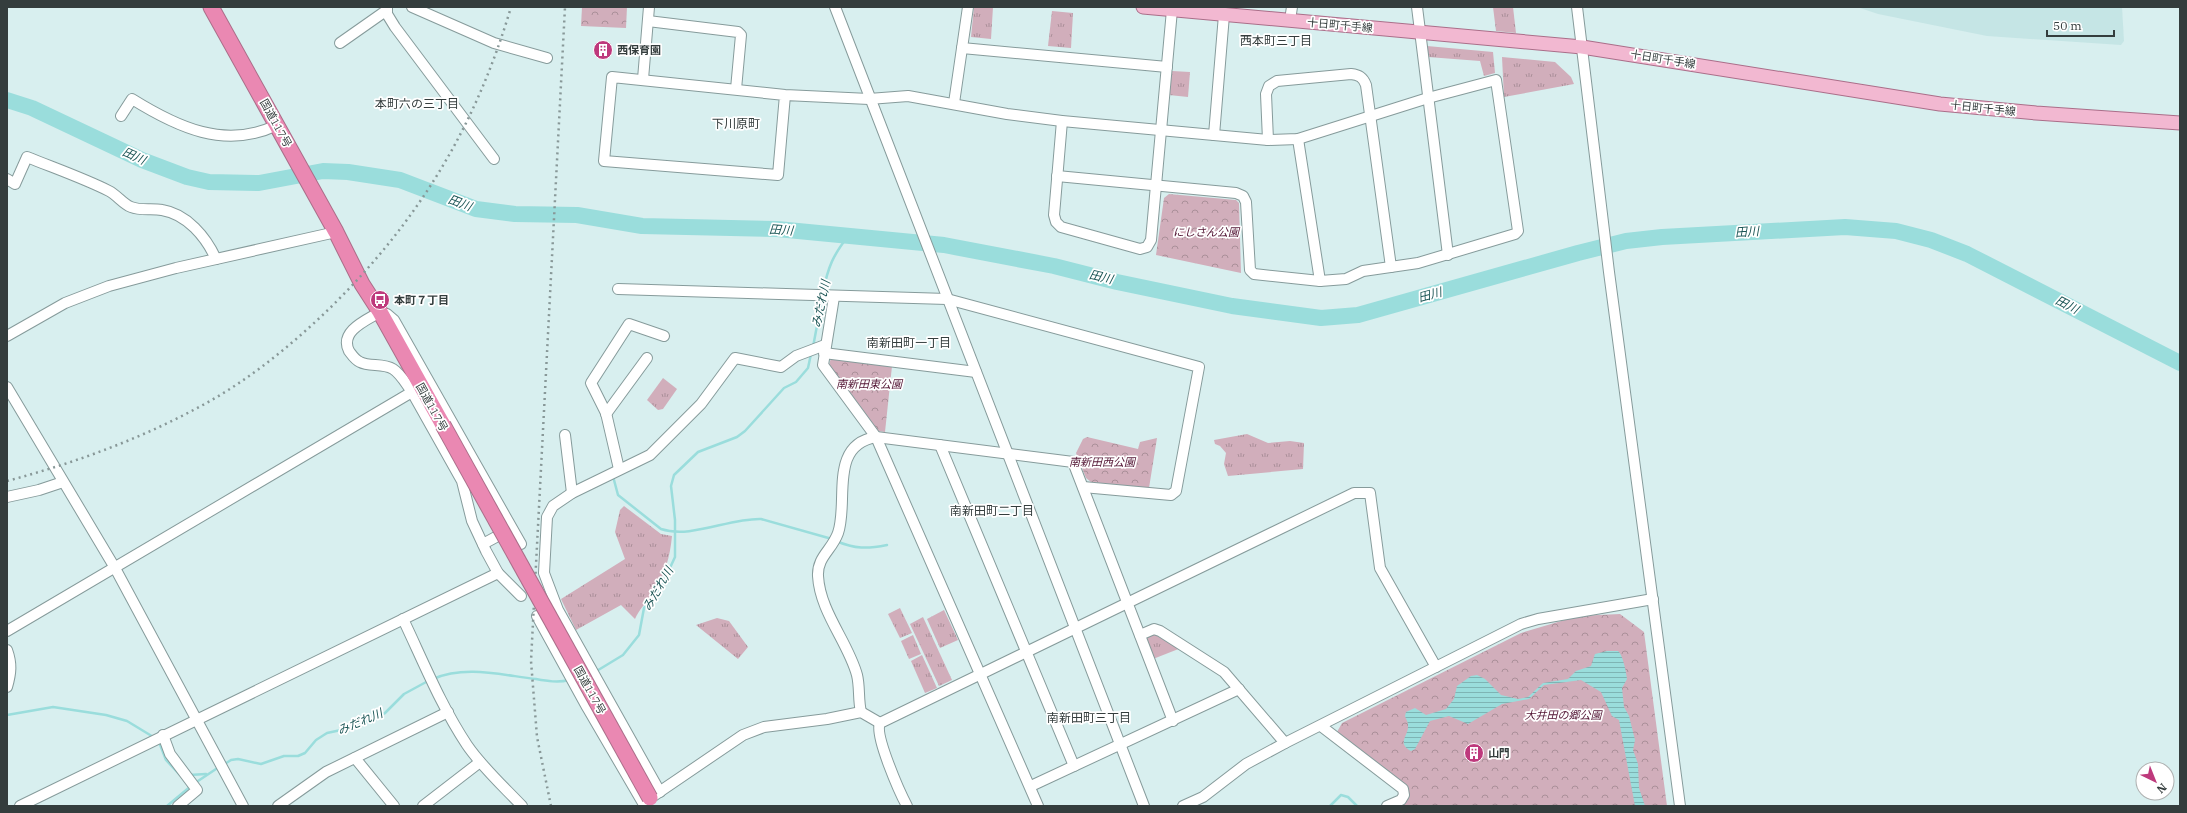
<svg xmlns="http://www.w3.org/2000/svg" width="2187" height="813" font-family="'IBM Plex Serif','Noto Sans JP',serif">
<defs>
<pattern id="grass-tufts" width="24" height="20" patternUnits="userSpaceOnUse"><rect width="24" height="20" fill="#d1aebb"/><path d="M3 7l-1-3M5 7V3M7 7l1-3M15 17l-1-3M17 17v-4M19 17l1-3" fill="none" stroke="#aa8f99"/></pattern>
<pattern id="park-crowns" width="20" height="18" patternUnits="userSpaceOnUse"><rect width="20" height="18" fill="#d1aebb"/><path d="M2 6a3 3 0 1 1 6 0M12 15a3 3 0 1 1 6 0" fill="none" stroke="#aa8f99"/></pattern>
<pattern id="water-rules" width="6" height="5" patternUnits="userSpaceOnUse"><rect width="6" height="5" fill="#9adddc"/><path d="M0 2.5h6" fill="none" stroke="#7eb4b4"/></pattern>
</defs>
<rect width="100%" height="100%" fill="#d8efef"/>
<!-- built -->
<path fill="#c5e5e5" d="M1857,7H2122L2124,41L2121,45L1987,36L1878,14Z"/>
<!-- grass -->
<g fill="url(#grass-tufts)">
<path d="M974,7H993L991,39L971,37Z"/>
<path d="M1493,7H1513L1516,33L1496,31Z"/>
<path d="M1052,11L1073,13L1071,48L1048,46Z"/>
<path d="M1427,46L1493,52L1495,73L1484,76L1480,61L1428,57Z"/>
<path d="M1502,57L1555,62L1571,77L1574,84L1504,97Z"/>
<path d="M1172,71L1190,72L1188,97L1169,95Z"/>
<path d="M663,378L677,389L663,409L658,410L647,400Z"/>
<path d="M1247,434L1268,443L1290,441L1304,443L1303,469L1228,476L1224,464L1226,453L1220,446L1215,444L1214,440Z"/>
<path d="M624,506L661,534L672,536C670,557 665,575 653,593C647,602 640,608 635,619L621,605L576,630L561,599L625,559L615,532L620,510Z"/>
<path d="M900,608L912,633L900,638L888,614Z"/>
<path d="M944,610L958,640L940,648L927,619Z"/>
<path d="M923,617L952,680L939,686L910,624Z"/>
<path d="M717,618L729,621L748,647L738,659L696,625Z"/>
<path d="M1155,633L1181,648L1153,659L1146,640L1147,637Z"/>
<path d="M913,635L921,654L909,659L901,641Z"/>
<path d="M922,655L937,688L925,693L911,661Z"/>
</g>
<!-- park -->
<g fill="url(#park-crowns)">
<path d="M582,7H627L626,28L581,26Z"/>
<path d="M1169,194L1236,200L1239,203L1241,273L1156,255L1164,198Z"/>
<path d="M831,358L892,366L885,432L878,431L829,365Z"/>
<path d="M1087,437L1138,449L1140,442L1157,438L1149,488L1091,482L1086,478L1076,453L1083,439Z"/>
<path d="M1620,614L1644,632L1667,806H1396L1408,798L1407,788L1337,732L1342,723L1521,633L1578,616Z"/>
</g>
<!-- water -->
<path fill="url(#water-rules)" d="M1607,651H1618C1623,655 1626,672 1627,679L1622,688L1624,707L1629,716L1635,740L1633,750L1638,764L1639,788L1645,806H1635L1619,720L1612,716L1601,692L1581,680L1544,685L1529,699L1502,704L1468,724L1449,716L1430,721L1415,749L1411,751C1396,743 1409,736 1408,725C1408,722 1406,719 1405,716L1406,712L1415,708L1426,715L1446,709L1454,699L1457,686L1471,676L1477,675L1485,679L1501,695L1518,699L1528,697L1543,683L1568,679L1576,671L1591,666L1595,654Z"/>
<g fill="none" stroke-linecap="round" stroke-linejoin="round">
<!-- stream -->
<g stroke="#9adddc" stroke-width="2.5">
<path d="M823,292C828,267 833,255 849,235"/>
<path d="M813,347L822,299"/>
<path d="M614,480L618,495L661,529C691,539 729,518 761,519L832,539"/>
<path d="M836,541C855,549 867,549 887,545"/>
<path d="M595,672L623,655L639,635L644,608L657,596L675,557V520L671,486L674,475L698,452L737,437L745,431L784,388L796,382L808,368L811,354"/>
<path d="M433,679C465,665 501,675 536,679C547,681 558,683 569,680"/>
<path d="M7,715L53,707L106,715L127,721L155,738"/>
<path d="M159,742L166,760L180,775"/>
<path d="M223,765L231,760L238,759L261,764L284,756H298L305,753L316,740L327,733L355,727L385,713L404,694L428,681"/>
<path d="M189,775L206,774"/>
<path d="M195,783L219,767"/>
<path d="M167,806L191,786"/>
<path d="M1330,806L1341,795L1348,797L1357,806"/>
</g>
<!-- river -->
<path stroke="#9adddc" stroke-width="16" d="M7,100L32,108L142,160L187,177L209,182L259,183L323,171L348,172L400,180L476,209L515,214L577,215L642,226L777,229L944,245L1054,266L1117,282L1232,306L1321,318L1358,315L1578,253L1626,241L1662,237L1845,227L1896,231L1931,240L1967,254L2180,363"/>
<!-- minor casing -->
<g stroke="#869b9b" stroke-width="12">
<g id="minor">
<path d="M387,7V14L395,27L494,159"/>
<path d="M412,7L494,43L547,58"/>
<path d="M835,7L1144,806"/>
<path d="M1417,7L1448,255"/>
<path d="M1577,7L1609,272L1680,806"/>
<path d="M1290,20L1292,7"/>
<path d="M648,21L738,32L741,35L736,89"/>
<path d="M340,43L387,10"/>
<path d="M962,48L1167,67"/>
<path d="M643,79L649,7"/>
<path d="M785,95L778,175L604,161L612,77L785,95L869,99L908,96L1007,114L1062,121L1268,140L1298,139L1428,98L1496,80L1518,231L1515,234L1418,263L1363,271L1346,279L1320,281L1254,274L1250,270L1246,202L1243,196L1236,193L1057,176"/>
<path d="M954,103L968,7"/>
<path d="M121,116L132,99C177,127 225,150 277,125"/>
<path d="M1062,121L1054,215L1056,222L1061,227L1140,249L1147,247L1151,240L1172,10"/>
<path d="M1214,135L1224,15"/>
<path d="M1298,139L1320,281"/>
<path d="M1268,140L1266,94L1269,86L1277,81L1351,74C1359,75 1363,77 1366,85L1391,267"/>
<path d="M7,179L15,184L27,157C54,168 83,178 109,191C117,195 123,204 131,207C141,211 152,208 162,210C187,214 206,237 216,259"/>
<path d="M618,289L947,299L1199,367L1176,491L1171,495L1083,487"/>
<path d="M834,297L823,365L876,437L1038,806"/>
<path d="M7,336L65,303L109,286L176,268L336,232"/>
<path d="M824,353L976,372"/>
<path d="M7,387L115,568L243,806"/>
<path d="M412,392L462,481L472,521L486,551L498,573L521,596"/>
<path d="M606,414L647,358"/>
<path d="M565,435L572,493"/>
<path d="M940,445L1074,766"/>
<path d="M619,469L606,413L591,383L629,324L664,336"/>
<path d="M7,497L39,490L63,482"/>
<path d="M483,544L507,531"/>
<path d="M537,616L587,707L643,803L743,735L764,727L827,719L861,712L880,723"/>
<path d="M403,619C423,661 441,706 467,745C482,767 503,786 522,806"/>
<path d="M7,631L412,392C406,384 401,374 393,369C383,363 369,367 360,362C355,360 352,355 349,351C339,331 367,320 380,312L387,314L394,320L521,544"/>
<path d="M1140,635L1154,629L1160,631L1224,672L1285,743"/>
<path d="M7,650C12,664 11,673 7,687"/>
<path d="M861,712C858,700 860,687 857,675C848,642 820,612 818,576C817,557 832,550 838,533C849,502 828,445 876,437L1073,462L1173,721"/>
<path d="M1321,726L1403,789L1404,795L1401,800L1387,806"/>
<path d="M163,735L170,754L197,790L178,806"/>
<path d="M355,758L394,806"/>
<path d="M1031,786L1239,689"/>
<path d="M660,792L558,610L544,573L547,517L553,506L572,493L650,455L701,404L735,358L781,367L796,356L825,345"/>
<path d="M20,806L498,573"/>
<path d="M278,806L326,772L448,712"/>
<path d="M423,806L480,762"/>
<path d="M907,806C900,793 874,735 880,723L1354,493H1370L1380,568L1436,667"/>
<path d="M1183,806L1203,797L1246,764L1285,743L1521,624L1538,619L1653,599"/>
</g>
</g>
<!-- major casing -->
<g stroke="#aa6e89" stroke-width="15">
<path id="major" d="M1143,7L1582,47L1940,104L2036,113L2180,123"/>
</g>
<!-- highway casing -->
<g stroke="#aa6e89" stroke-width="17">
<path id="highway" d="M211,7L336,232L362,284L380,312L443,425"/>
</g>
<!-- minor -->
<use href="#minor" stroke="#fff" stroke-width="10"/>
<!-- major -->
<use href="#major" stroke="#f2b8d1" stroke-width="13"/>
<!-- highway -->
<use href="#highway" stroke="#ea88b2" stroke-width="15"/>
<!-- rail -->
<g stroke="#889898" stroke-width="2.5" stroke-dasharray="2 4" stroke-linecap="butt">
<path d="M7,481C78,462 146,437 210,401C254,376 295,342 331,307C419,220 476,126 511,7"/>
<path d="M551,806L537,737L531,661L565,7"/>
</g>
<!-- highway-bridge casing -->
<g stroke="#aa6e89" stroke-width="17" stroke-linecap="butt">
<path id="highway-bridge" d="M443,425L650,798"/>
</g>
<!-- highway-bridge -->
<use href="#highway-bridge" stroke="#ea88b2" stroke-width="15"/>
</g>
<!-- icons -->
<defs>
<g id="building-disc" transform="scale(1)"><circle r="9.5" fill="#be397c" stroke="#fff"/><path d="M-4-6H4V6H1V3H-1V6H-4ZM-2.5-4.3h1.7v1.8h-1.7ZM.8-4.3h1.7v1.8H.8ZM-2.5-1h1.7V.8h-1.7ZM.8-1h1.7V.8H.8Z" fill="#fff"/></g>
<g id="bus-disc" transform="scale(1)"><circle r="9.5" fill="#be397c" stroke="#fff"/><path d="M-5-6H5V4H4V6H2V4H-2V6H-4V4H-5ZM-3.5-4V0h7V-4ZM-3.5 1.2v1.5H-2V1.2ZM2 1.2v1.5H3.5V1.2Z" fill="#fff"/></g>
</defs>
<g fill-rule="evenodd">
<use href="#building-disc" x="603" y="50"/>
<use href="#bus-disc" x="380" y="300"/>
<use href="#building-disc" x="1474" y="753"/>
</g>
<g text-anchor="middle" stroke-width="3.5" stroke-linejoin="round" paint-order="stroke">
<!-- street labels -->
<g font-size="11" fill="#343d3d" stroke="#fff">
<text transform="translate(1340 25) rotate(5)" y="4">十日町千手線</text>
<text transform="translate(1663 59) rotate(9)" y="4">十日町千手線</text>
<text transform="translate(1983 108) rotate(6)" y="4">十日町千手線</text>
<text transform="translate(276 123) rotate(61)" y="4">国道117号</text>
<text transform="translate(432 407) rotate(61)" y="4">国道117号</text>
<text transform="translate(590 690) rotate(61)" y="4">国道117号</text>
</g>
<!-- poi labels -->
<g font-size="11" font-weight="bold" fill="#343d3d" stroke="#fff" text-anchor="start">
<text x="617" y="54">西保育園</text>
<text x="394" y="304">本町７丁目</text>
<text x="1488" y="757">山門</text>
</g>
<!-- park labels -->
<g font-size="11" font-style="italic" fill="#521433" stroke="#fff">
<text x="1206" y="236">にしさん公園</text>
<text x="869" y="388">南新田東公園</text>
<text x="1102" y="466">南新田西公園</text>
<text x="1563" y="719">大井田の郷公園</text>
</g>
<!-- neighbourhood labels -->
<g font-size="12" fill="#343d3d" stroke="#fff">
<text x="1276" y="45">西本町三丁目</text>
<text x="417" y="108">本町六の三丁目</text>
<text x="736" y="128">下川原町</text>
<text x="909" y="347">南新田町一丁目</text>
<text x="992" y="515">南新田町二丁目</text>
<text x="1089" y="722">南新田町三丁目</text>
</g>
<!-- water labels -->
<g font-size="12" font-style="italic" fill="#1b5555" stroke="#fff">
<text transform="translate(134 156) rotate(24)" y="4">田川</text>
<text transform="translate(460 203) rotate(21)" y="4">田川</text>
<text transform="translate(781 230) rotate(4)" y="4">田川</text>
<text transform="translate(1747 232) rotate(-4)" y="4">田川</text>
<text transform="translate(1101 277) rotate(13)" y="4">田川</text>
<text transform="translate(1430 295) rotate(-15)" y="4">田川</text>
<text transform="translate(821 304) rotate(-78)" y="4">みだれ川</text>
<text transform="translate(2067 305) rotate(27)" y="4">田川</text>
<text transform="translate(658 589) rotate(-60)" y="4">みだれ川</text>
<text transform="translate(360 722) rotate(-23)" y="4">みだれ川</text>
</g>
</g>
<!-- border -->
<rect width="2187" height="813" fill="none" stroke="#343d3d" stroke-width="16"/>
<!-- north arrow -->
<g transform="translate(2155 781) rotate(137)"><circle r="19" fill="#ffffff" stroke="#aeb1b1"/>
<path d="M0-3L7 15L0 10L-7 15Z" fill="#be397c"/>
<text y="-6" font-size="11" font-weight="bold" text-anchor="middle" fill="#343d3d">N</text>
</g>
<!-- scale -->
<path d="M2047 30v6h67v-6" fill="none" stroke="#343d3d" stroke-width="2"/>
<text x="2053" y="30" font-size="12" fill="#343d3d" stroke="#ffffff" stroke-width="3" paint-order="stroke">50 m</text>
</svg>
